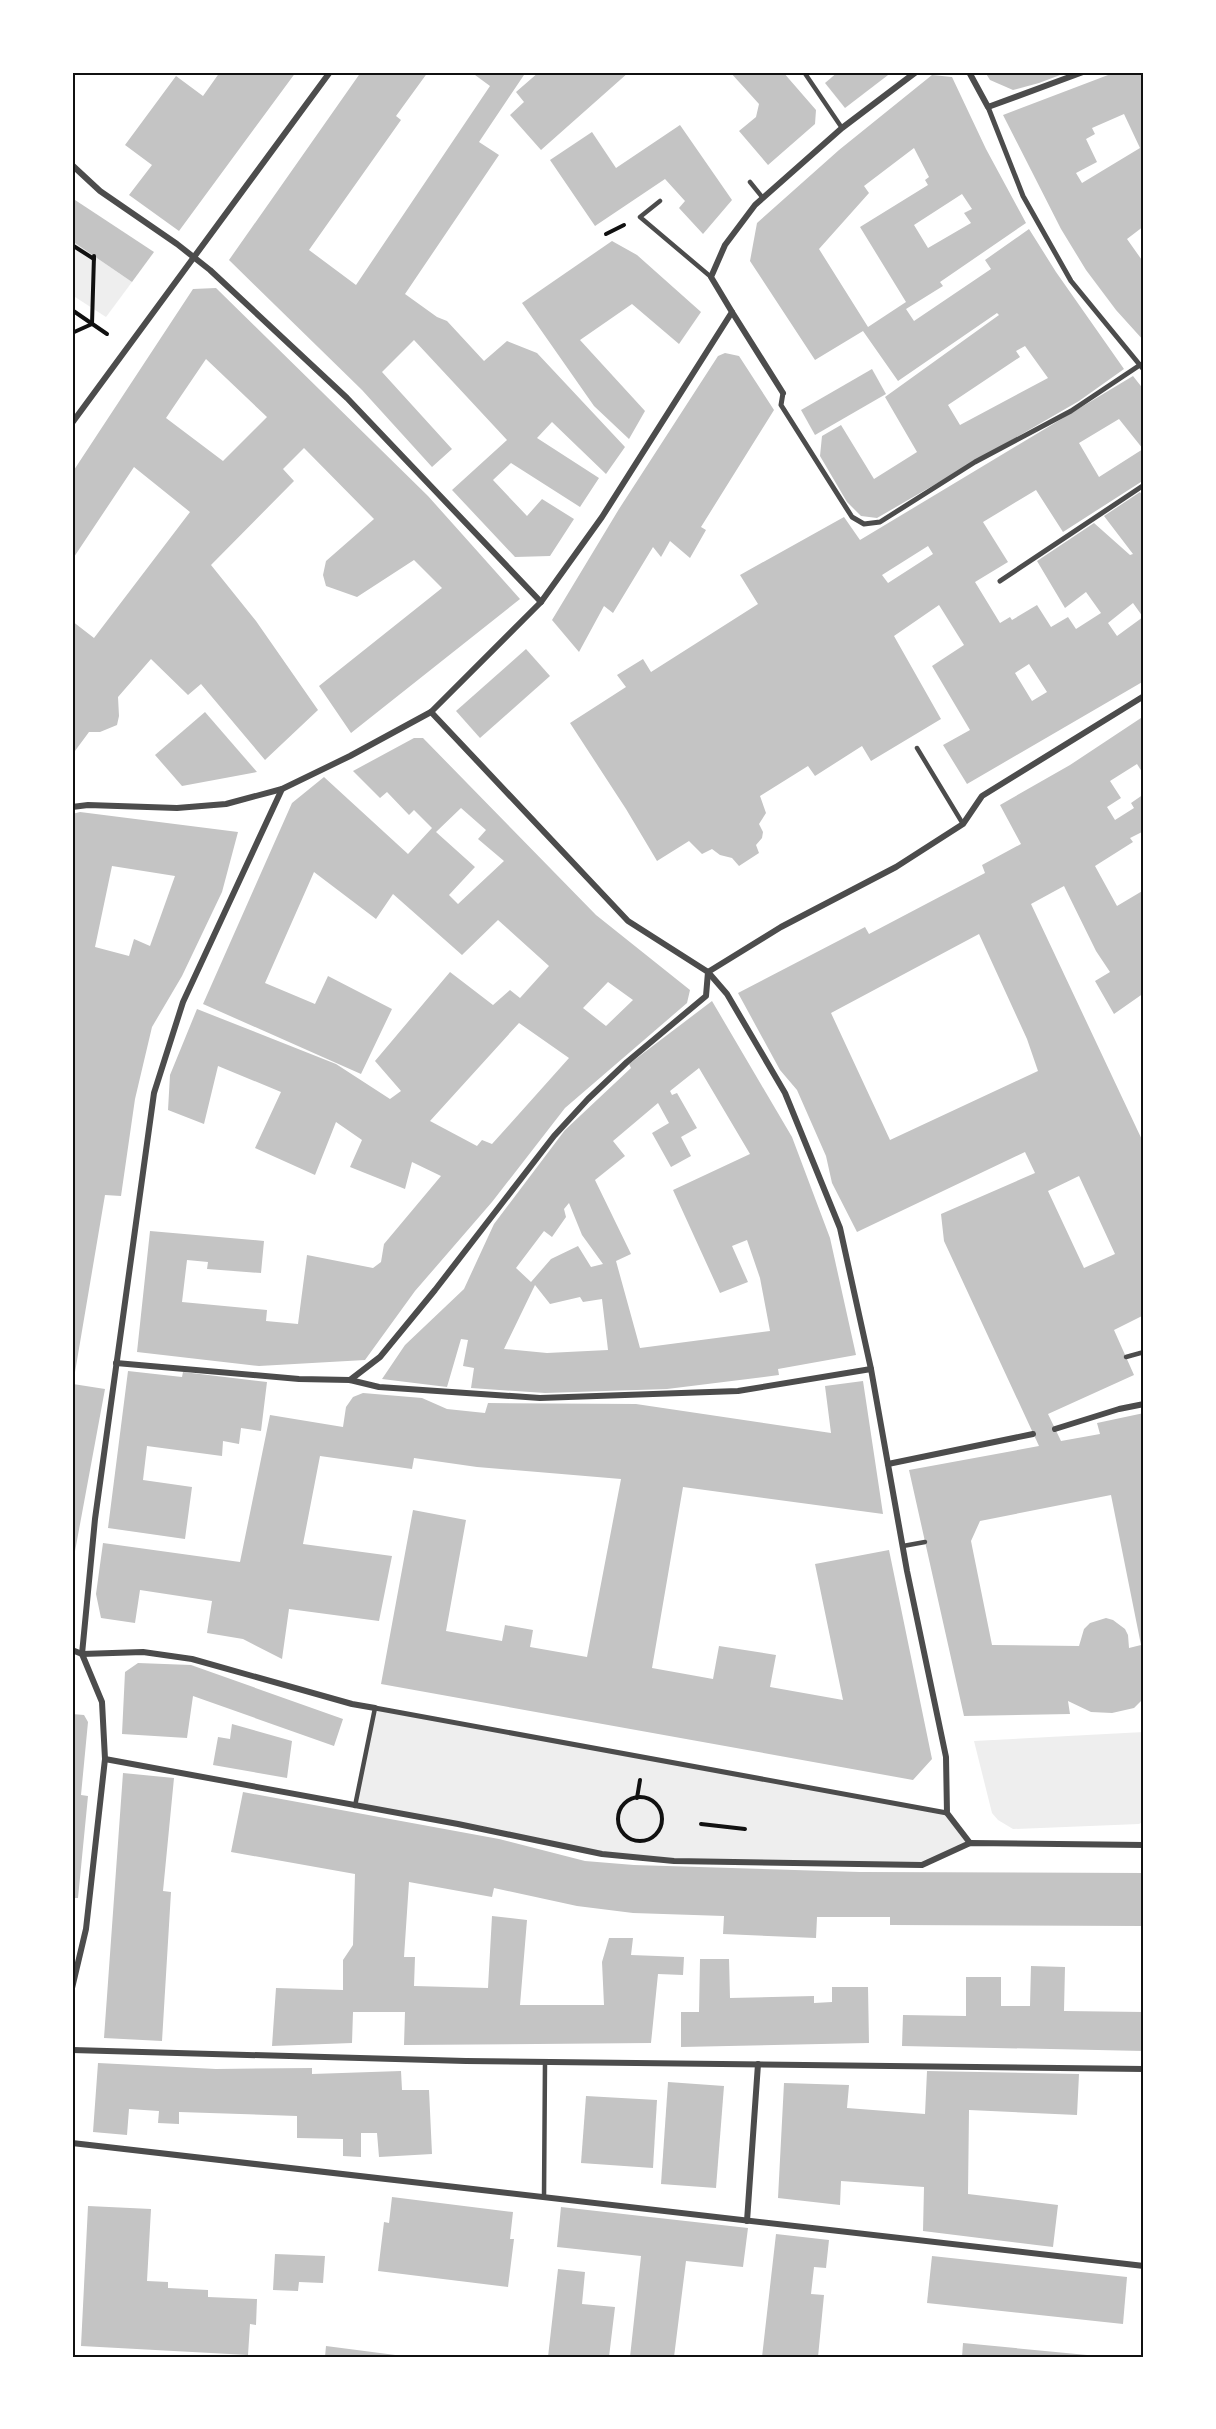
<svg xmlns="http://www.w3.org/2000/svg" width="1216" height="2429" font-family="Lato,sans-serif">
<rect width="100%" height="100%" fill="#fff"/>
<!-- green -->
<g fill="#eee">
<path d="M72,241L132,282L106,317L72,295Z"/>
<path d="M375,1708L947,1813L970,1843L922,1865L674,1861L602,1854L355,1806Z"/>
<path d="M1144,1732V1821L1139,1824L1013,1829L998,1820L992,1813L974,1741Z"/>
</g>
<!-- building -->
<g fill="#c4c4c4" fill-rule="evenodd">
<path d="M220,72H296L179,231L129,195L152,165L125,145L176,76L203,96Z"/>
<path d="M361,72H428L396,116L401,120L309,250L356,285L490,86L471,72H526L479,142L499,155L405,294L437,317L447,321L484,361L507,341L537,353L625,447L606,474L552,422L537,438L599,478L580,507L511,463L493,480L527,516L542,499L574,519L550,556L515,557L452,490L507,440L414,340L382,372L452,449L432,467L362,390L229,260Z"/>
<path d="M539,72H629L541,150L510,115L524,102L516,92Z"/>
<path d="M730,72H783L816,110L815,124L768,165L739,131L756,117L759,104Z"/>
<path d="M838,72H892L845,108L825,83Z"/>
<path d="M985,72H1068L1039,83L1013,90L990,80Z"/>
<path d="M1116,72H1144V226L1127,239L1144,263V341L1116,310L1086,270L1061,229L1003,115ZM1124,114L1140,148L1082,183L1076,173L1097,162L1086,139L1095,134L1092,128Z"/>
<path d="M932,75L952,77L986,149L1026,223L940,282L943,286L906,309L914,321L991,269L985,260L1029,229L1056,272L1124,369L1079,401L877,518L861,516L847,502L820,456L822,436L841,425L874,479L917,452L885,397L999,315L997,313L898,381L863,331L815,360L750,261L757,223L839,150ZM914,148L929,177L925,180L928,185L860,227L906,302L868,327L819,249L869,193L864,186ZM962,194L972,209L964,213L971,223L928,248L914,225ZM1025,346L1048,378L960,425L948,405L1020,357L1016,351Z"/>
<path d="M680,125L732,200L703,234L679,208L685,201L665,179L595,226L550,160L592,132L616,168Z"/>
<path d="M72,198L154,252L132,282L72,241Z"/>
<path d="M612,241L637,255L701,312L679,344L632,304L580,340L645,411L629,439L594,406L522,303Z"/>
<path d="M216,288L428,496L520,599L351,733L319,686L442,588L414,560L357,597L326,586L323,575L326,561L374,519L304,448L283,469L294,481L211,565L256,621L318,710L265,760L201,684L188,695L151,659L118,697L119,716L117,725L100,732H89L72,755V621L94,638L190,512L134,467L72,560V473L193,289ZM206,359L267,417L223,461L166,418Z"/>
<path d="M725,353L739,356L774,410L701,527L706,530L690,558L670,541L661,557L653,547L613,613L604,606L579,652L552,620L619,509L718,356Z"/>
<path d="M872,369L886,394L815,435L801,410Z"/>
<path d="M1133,376L1144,390V480L1063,532L1036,490L983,522L1008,562L975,582L1000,623L1010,617L1012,620L1037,605L1051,627L1068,617L1076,629L1101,613L1086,592L1065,608L1037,561L1094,523L1130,555L1133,554L1104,516L1140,492L1144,497V681L967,784L943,745L970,730L932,666L964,645L939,605L894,636L941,719L871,761L862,746L815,776L808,766L760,796L766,813L759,824L763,832L762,838L756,845L759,853L739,866L732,858L720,855L712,849L702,854L689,841L657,861L626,809L570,723L626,687L617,675L643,659L651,672L758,604L740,575L844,517L860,540ZM1119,419L1143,449L1099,477L1079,443ZM928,546L933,554L888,583L882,575ZM1133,603L1143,617L1117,636L1108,623ZM1029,664L1047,692L1032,701L1015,673Z"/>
<path d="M526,649L550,676L480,738L456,711Z"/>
<path d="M205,712L257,772L182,786L155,755Z"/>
<path d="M1144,716V775L1137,764L1110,781L1121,798L1107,807L1115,820L1134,808L1131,803L1144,794V831L1130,838L1133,842L1095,866L1117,906L1144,890V993L1114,1014L1095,981L1110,972L1096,951L1064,886L1031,904L1144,1144V1315L1114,1330L1134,1375L1048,1414L1061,1441L1100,1434L1097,1423L1144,1413V1698L1134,1708L1112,1713L1091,1712L1068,1701L1070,1714L964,1716L909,1470L1039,1446L944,1241L941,1214L1035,1173L1025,1152L857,1232L832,1183L826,1156L797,1090L780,1070L738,993L865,927L869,934L985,873L982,865L1021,844L1000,805L1070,765ZM979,934L1027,1039L1038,1071L890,1140L831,1013ZM1079,1176L1115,1254L1084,1268L1048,1191ZM1111,1495L1141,1645L1129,1648L1128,1635L1125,1629L1113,1620L1106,1618L1090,1623L1084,1629L1079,1646L992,1645L971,1541L980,1521Z"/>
<path d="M414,738H423L596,915L690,990L687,1003L565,1108L492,1202L415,1291L365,1360L259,1366L137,1352L150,1231L264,1241L261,1273L207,1269L208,1262L187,1260L182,1302L267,1310L266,1321L298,1324L307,1255L373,1268L381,1262L384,1244L441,1176L412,1162L405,1189L350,1167L362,1140L336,1122L315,1175L255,1148L281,1092L218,1066L204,1124L168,1110L170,1075L197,1009L336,1064L390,1099L401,1091L375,1061L450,972L493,1005L510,990L520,998L549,966L498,920L462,955L393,894L376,919L314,872L265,983L315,1004L328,976L392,1009L361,1074L203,1004L292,803L324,777L408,854L432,828L414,810L409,815L387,792L380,798L353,771ZM461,808L486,830L478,839L504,861L458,904L449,895L475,867L436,832ZM608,982L633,1000L606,1026L583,1008ZM519,1023L569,1058L492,1144L482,1140L477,1146L430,1121Z"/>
<path d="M80,812L238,832L222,892L182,976L152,1027L135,1099L121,1196L105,1195L73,1384L105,1389L73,1562L72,953L75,942L72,941V814ZM112,866L175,876L150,946L134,939L129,956L95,947Z"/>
<path d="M712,1001L792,1137L830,1238L856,1355L778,1369L779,1375L667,1389L545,1393L471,1388L474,1368L463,1366L468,1340L461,1339L447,1387L382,1379L405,1345L464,1289L494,1224L565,1130L631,1068L629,1064ZM699,1068L750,1154L673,1190L720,1293L748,1282L732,1246L747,1240L760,1278L770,1331L640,1348L616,1261L631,1254L595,1180L625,1156L613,1141L658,1103L669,1123L652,1133L671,1167L691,1156L681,1137L697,1128L677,1093L672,1095L670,1091ZM569,1203L582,1235L603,1264L591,1267L578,1246L551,1259L531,1282L516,1268L544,1231L552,1237L566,1217L564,1209ZM535,1285L550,1304L580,1297L583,1302L602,1299L608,1350L547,1353L504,1349Z"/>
<path d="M128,1371L182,1377L183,1372L267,1382L261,1431L241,1428L239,1444L223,1441L222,1456L147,1446L143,1480L192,1487L185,1539L108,1528Z"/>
<path d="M863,1381L883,1514L683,1487L652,1668L713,1679L719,1646L776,1655L770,1687L843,1700L815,1564L889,1550L932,1759L913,1780L381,1684L413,1510L466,1520L446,1631L502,1641L505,1625L533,1630L530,1647L587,1657L621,1479L477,1467L414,1458L412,1469L320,1456L303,1544L392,1556L379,1621L289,1609L282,1659L243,1639L207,1633L212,1601L140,1590L135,1623L101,1618L96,1594L103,1543L240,1562L270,1415L343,1427L346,1407L353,1397L363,1393L422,1398L447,1409L485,1413L488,1403L636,1404L831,1433L825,1386Z"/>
<path d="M138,1663L191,1665L343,1719L334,1746L193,1696L187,1738L122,1734L125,1672Z"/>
<path d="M72,1714L84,1715L88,1722L81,1795L88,1796L78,1898H72Z"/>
<path d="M232,1724L292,1741L287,1778L213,1765L218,1737L230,1739Z"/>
<path d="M123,1773L174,1778L163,1891L171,1892L162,2041L104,2038Z"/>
<path d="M243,1792L499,1839L585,1861L634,1865L860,1872L1144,1873V1926L890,1925V1917H817L816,1938L723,1934L724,1916L633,1913L577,1906L494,1888L492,1897L409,1882L404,1957H415L414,1986L488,1988L492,1916L527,1920L520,2005H604L602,1962L609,1938H633L631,1955L684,1957L683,1975L658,1974L651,2043L404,2045L405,2012H353L352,2043L272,2046L276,1988L343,1990V1960L353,1945L355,1874L231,1852Z"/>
<path d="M700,1959H729L730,1998L814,1996V2003L832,2002V1987H868L869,2043L681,2047V2012H699Z"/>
<path d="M1031,1966L1065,1967L1064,2011L1144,2012V2051L902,2046L903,2015L966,2016V1977H1001V2006H1030Z"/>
<path d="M98,2063L216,2069L312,2068V2074L401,2071L402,2090H429L432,2154L379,2157L377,2133H361V2157L343,2156V2139L297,2138V2116L179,2112V2124L158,2123L159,2111L129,2109L127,2135L93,2132Z"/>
<path d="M927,2071L1079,2074L1077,2115L969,2110L968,2194L1058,2205L1053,2247L923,2231L924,2187L841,2181L840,2205L778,2198L784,2083L849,2085L847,2108L925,2114Z"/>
<path d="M668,2082L724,2086L716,2188L661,2184Z"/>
<path d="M586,2096L657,2100L653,2168L581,2163Z"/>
<path d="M392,2197L513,2212L510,2239H514L508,2287L378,2271L384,2222L389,2223Z"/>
<path d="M88,2206L151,2209L147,2281L168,2282V2288L208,2290V2297L257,2299L256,2325L250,2324L248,2355L81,2346Z"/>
<path d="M561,2207L748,2228L743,2267L686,2261L674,2357H630L641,2256L557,2247Z"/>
<path d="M776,2234L829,2240L826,2268L814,2267L811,2294L824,2295L818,2357H762Z"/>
<path d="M275,2254L325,2256L323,2283L299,2282L298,2291L273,2290Z"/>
<path d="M932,2256L1127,2277L1123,2324L927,2303Z"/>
<path d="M558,2269L585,2272L582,2304L615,2307L609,2357H548Z"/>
<path d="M963,2343L1087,2355V2357H962Z"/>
<path d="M326,2346L403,2356L402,2357H325Z"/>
</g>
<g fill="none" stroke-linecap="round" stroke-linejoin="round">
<!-- path -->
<g stroke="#111" stroke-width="4">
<path d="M606,234L624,225"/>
<path d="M72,245L94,259"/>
<path d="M72,310L107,334"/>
<path d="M72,333L92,324L94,256"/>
<circle cx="640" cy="1819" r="22"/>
<path d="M637,1798L640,1780"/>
<path d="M701,1824L745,1829"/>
</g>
<!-- service -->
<g stroke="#4c4c4c" stroke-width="4.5">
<path d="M804,72L842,128"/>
<path d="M750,182L763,198"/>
<path d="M660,201L640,217L711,277"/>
<path d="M917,748L963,824"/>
<path d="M1126,1357L1144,1352"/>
<path d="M903,1546L925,1542"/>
<path d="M355,1806L375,1708"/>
<path d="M544,2197L545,2062"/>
</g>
<!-- pedestrian -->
<g stroke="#4c4c4c" stroke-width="5">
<path d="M988,107L1023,196L1071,281L1144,370"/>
<path d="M783,393L781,405L852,517L864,524L880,522L975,462L1071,411L1140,365"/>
<path d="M1000,581L1144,485"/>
<path d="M375,1708L947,1813"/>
</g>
<!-- minor -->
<g stroke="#4c4c4c" stroke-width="6">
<path d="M969,72L988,107L1083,72"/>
<path d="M72,165L100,191L177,244L210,270L347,398L541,602"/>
<path d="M732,312L783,393"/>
<path d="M72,423L330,72"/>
<path d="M431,712L628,921L708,972L727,994L785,1093L840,1228L871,1369L907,1571L946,1757L947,1813L970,1843"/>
<path d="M72,807L88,805L177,808L226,804L282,789L350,756L431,712L541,602L602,517L732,312L711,277L725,245L755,205L842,128L916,72"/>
<path d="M708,972L781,927L896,867L963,824L982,796L1144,696"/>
<path d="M116,1363L299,1379L350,1380L379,1387L540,1398L738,1391L871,1369"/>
<path d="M350,1380L380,1357L435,1290L554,1136L588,1099L627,1062L706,996L708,972"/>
<path d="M1055,1429L1119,1409L1144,1404"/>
<path d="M888,1464L1033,1434"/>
<path d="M72,1650L82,1654L143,1652L192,1659L352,1704L375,1708"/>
<path d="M105,1759L458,1824L602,1854L674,1861L922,1865L970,1843L1144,1845"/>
<path d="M72,1988L86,1929L105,1759L102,1702L82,1654L95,1519L154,1093L183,1002L282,789"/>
<path d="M72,2050L466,2061L1144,2069"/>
<path d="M72,2143L1144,2266"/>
<path d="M747,2221L758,2064"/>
</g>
</g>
<!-- border -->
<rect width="1216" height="2429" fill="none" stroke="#ffffff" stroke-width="147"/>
<rect x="74" y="74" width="1068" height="2282" fill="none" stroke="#111" stroke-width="2"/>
</svg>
